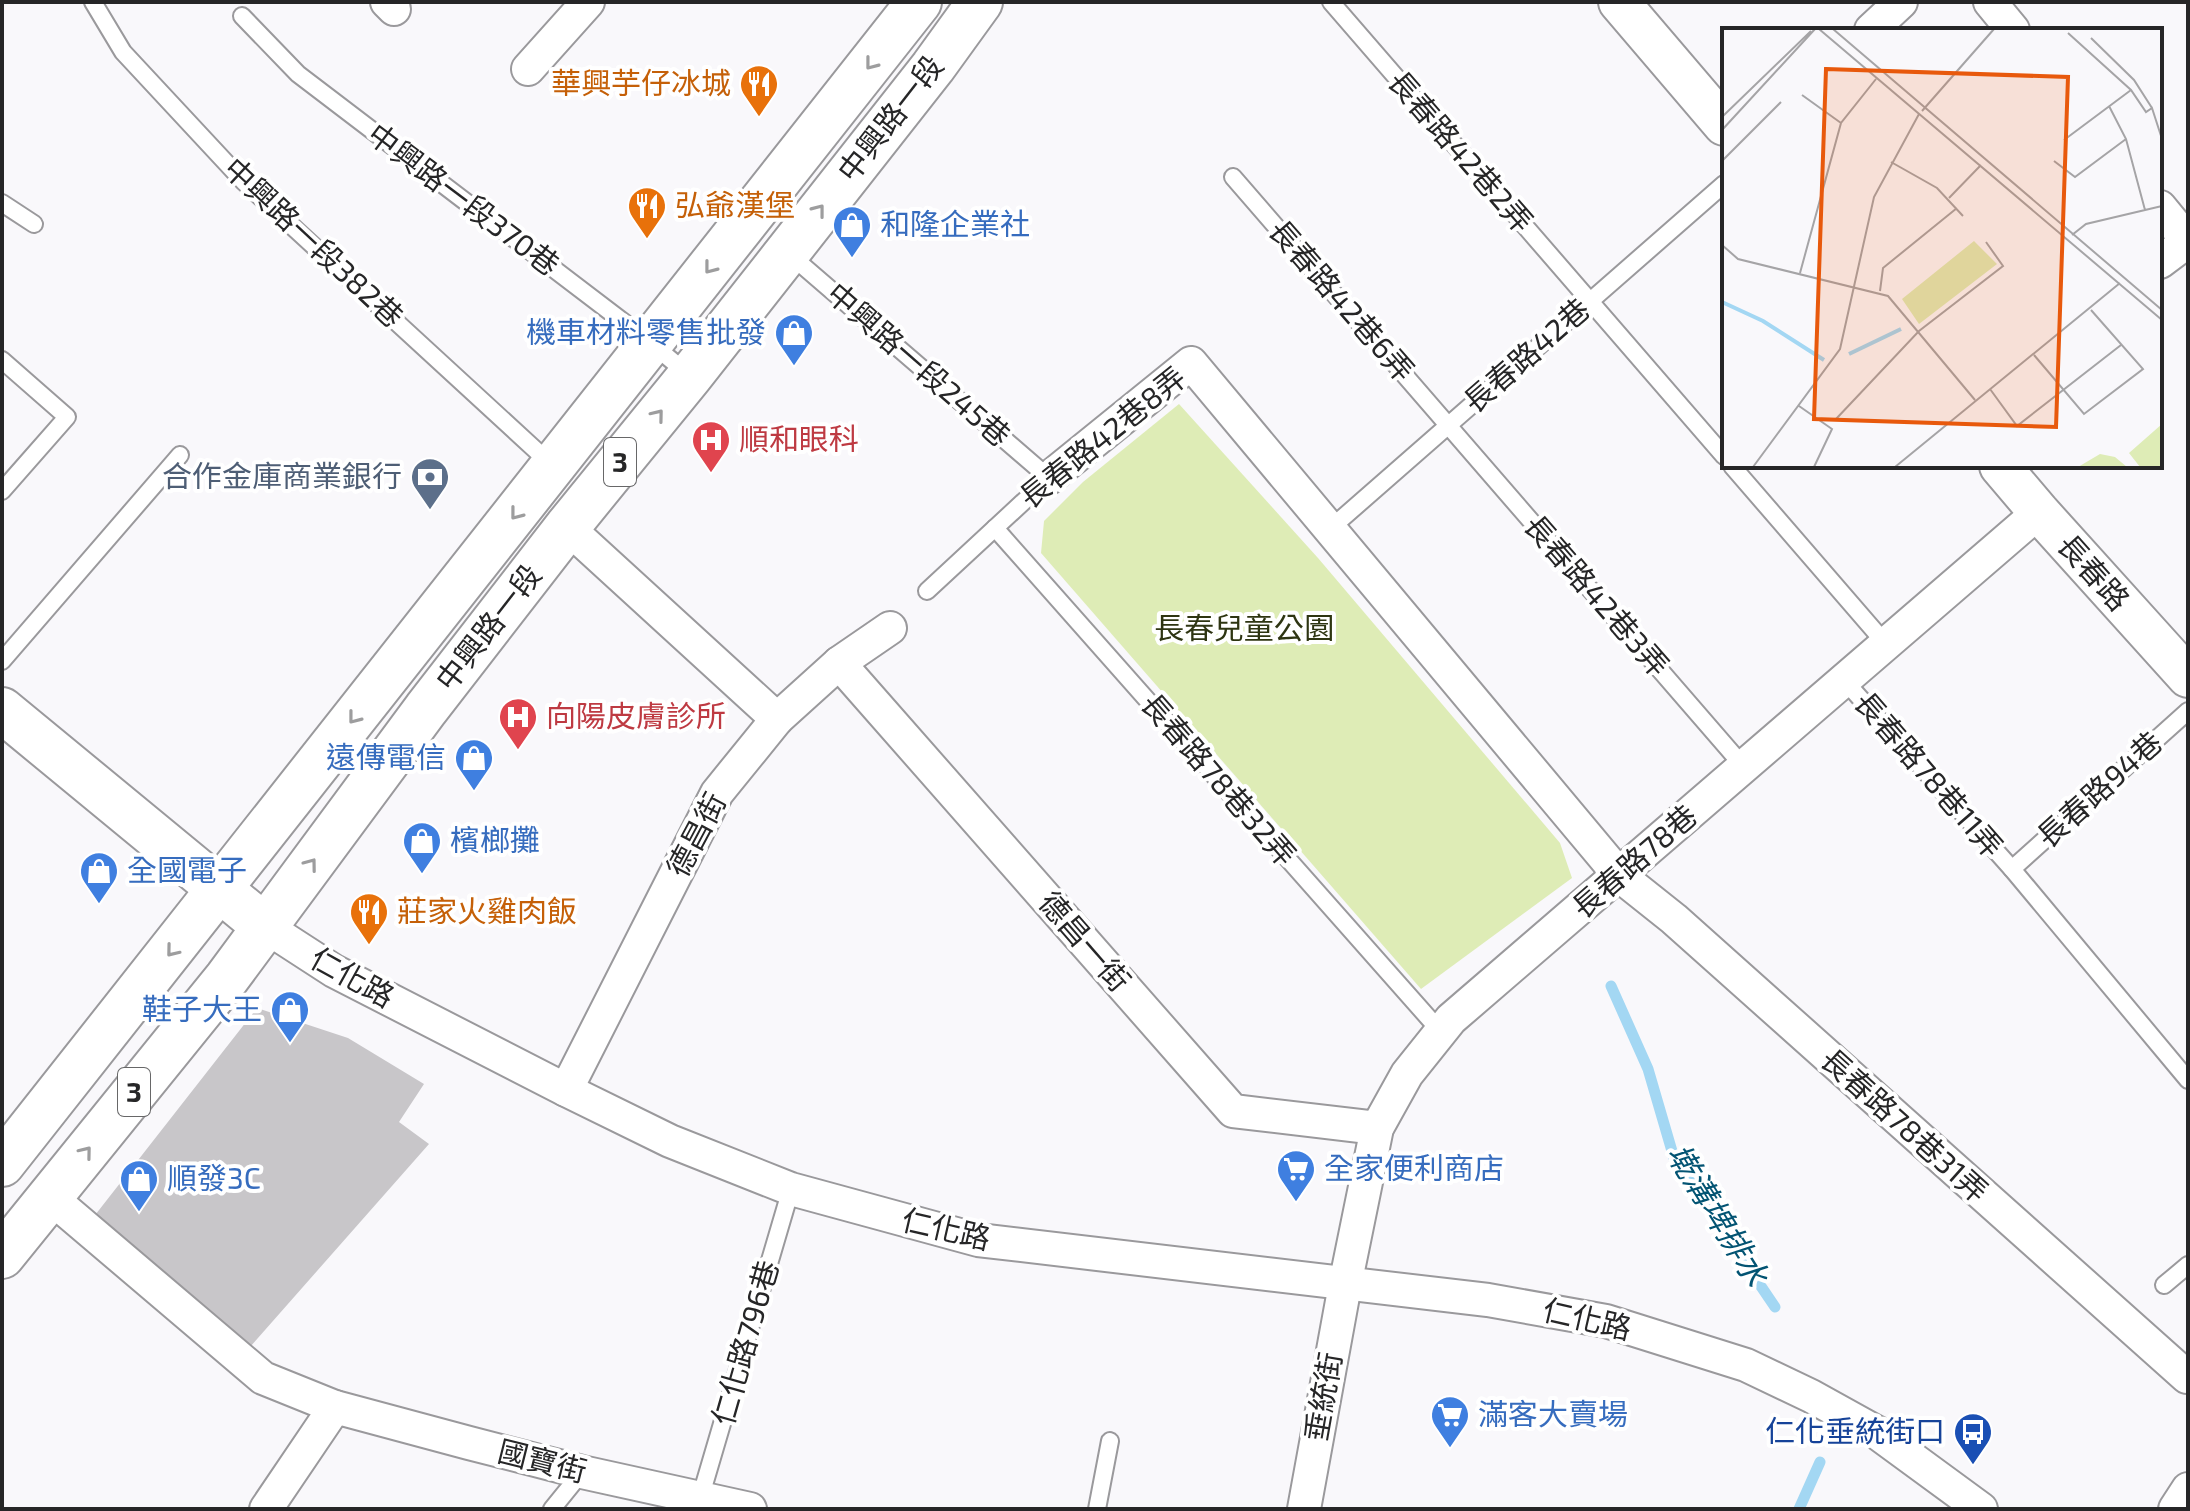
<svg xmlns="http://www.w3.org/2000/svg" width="2190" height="1511" font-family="'Exo 2','Noto Sans TC',sans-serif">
<rect width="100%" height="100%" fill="#f9f8fb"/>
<!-- green -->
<path fill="#deecb6" d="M1179,404L1318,558L1560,843L1572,878L1421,989L1041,553L1044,521L1083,482Z"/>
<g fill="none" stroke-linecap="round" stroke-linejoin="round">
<!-- stream -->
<g stroke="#a3d7f3" stroke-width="11">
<path d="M1611,986L1648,1069L1674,1158L1775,1307"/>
<path d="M1799,1509L1820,1462"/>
</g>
</g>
<!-- building -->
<path fill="#c8c6c9" d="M257,1008L348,1038L424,1084L399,1122L429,1144L250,1347L92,1219Z"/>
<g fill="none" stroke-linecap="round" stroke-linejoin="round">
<!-- service casing -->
<g stroke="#9a999c" stroke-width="20">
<g id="service">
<path d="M93,2L123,52L244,182L553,466"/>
<path d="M1331,2L1724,456"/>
<path d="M242,16L298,74L651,343L689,375"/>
<path d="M1233,177L1744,767"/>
<path d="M2,203L34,224"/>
<path d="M788,253L1049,478L927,591"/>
<path d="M2,360L67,417L2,491"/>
<path d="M1732,466L1885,643"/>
<path d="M995,528L1441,1032"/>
<path d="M1331,528L1724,184"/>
<path d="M2,661L180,455"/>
<path d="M1844,680L2012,869L2188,1080"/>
<path d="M2012,869L2188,711"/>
<path d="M2164,1285L2188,1265"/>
<path d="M699,1502L791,1189"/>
<path d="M552,1509L582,1472"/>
<path d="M1097,1509L1110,1441"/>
</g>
</g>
<!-- minor casing -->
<g stroke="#9a999c" stroke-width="36">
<g id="minor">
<path d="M387,2L394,9"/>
<path d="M1990,2L2013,30"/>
<path d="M1871,30L1901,2"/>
<path d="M528,69L588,2"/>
<path d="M2160,207L2188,241L2160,262"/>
<path d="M1049,478L1191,363L1620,876L1674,919L2187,1377"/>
<path d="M567,527L777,719"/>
<path d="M839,663L1233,1111L1377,1128"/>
<path d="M263,925L334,971L566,1090L670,1141L791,1189L978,1240L1488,1300L1606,1321L1746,1365L1811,1396L1876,1432L1981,1509"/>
<path d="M566,1090L717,793L777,719L839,663L890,628"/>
<path d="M50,1197L263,1378L335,1407L469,1443L582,1472L750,1509"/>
<path d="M266,1509L335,1407"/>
<path d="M1304,1509L1345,1285L1377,1128L1407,1074L1451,1019L2039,512"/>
<path d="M2175,1509L2188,1489"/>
</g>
</g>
<!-- tertiary casing -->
<g stroke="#9a999c" stroke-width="44">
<g id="tertiary">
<path d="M1619,2L1724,125"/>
<path d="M2000,466L2039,512L2188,677"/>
</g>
</g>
<!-- secondary casing -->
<g stroke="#9a999c" stroke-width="48">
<path id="secondary" d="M2,710L263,925"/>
</g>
<!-- primary casing -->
<g stroke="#9a999c" stroke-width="48">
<g id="primary">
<path d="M2,1164L919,2"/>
<path d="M2,1256L227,978L426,709L567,527L690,376L933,67L980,2"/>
</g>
</g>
<!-- service -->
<use href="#service" stroke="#fff" stroke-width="16"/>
<!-- minor -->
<use href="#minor" stroke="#fff" stroke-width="32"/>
<!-- tertiary -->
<use href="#tertiary" stroke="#fff" stroke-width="40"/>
<!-- secondary -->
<use href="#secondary" stroke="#fff" stroke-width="44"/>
<!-- primary -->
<use href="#primary" stroke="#fff" stroke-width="44"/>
</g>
<!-- one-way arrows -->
<defs><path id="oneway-chevron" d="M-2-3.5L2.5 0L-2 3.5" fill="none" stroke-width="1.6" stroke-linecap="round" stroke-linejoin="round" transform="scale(2)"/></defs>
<g stroke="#9d9d9e">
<use href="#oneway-chevron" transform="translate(871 64) rotate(128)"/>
<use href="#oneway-chevron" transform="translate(819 210) rotate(-52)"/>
<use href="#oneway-chevron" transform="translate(710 268) rotate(128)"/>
<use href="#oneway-chevron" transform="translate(658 415) rotate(-51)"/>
<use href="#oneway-chevron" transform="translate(516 514) rotate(128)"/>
<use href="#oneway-chevron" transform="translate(354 718) rotate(128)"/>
<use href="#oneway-chevron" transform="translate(311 864) rotate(-53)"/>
<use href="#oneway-chevron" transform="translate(172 951) rotate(129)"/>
<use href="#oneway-chevron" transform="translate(86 1152) rotate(-51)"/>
</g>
<!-- icons -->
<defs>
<g id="restaurant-pin" transform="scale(2)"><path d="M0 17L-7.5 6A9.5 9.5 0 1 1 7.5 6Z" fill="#e8710a" stroke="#fff"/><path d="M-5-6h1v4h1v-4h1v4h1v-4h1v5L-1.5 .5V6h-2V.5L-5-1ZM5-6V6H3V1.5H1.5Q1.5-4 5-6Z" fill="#fff"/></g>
<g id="shop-pin" transform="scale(2)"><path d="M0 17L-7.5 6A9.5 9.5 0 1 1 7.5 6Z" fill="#3f7fe0" stroke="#fff"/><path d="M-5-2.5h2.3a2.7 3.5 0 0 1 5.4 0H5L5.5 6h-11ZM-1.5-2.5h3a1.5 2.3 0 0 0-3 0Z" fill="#fff"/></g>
<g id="hospital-pin" transform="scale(2)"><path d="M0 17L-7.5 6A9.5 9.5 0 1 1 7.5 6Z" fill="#e0444e" stroke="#fff"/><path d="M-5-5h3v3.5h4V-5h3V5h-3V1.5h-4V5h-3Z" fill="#fff"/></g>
<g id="bank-pin" transform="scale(2)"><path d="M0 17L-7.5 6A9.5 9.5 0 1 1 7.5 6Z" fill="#5c6f8a" stroke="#fff"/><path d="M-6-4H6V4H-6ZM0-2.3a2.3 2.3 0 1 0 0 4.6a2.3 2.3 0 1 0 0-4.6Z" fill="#fff"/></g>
<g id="supermarket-pin" transform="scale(2)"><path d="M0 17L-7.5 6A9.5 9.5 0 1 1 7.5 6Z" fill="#3f7fe0" stroke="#fff"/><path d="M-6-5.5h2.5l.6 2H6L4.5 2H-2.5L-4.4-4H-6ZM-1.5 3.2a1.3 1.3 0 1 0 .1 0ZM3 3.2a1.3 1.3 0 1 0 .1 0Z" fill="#fff"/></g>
<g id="bus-pin" transform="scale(2)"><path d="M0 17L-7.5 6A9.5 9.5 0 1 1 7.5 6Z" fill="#1a4fb4" stroke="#fff"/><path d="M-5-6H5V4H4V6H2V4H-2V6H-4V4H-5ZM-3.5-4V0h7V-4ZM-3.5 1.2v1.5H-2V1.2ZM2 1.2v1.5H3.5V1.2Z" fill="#fff"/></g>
</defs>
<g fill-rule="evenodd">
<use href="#restaurant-pin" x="759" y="84"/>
<use href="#restaurant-pin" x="647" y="206"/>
<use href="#shop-pin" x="852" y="225"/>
<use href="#shop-pin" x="794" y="333"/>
<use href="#hospital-pin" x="711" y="440"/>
<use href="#bank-pin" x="430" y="477"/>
<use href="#hospital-pin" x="518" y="717"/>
<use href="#shop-pin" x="474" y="758"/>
<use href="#shop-pin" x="422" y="841"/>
<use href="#shop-pin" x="99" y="871"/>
<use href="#restaurant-pin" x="369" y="912"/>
<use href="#shop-pin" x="290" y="1010"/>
<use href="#supermarket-pin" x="1296" y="1169"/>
<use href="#shop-pin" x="139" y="1179"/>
<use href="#supermarket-pin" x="1450" y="1415"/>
<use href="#bus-pin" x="1973" y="1432"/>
</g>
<g text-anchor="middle" stroke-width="8" stroke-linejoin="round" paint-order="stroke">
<!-- shield labels -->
<g fill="#fff" stroke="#676768" stroke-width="2">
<rect x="604" y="438" width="32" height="48" rx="6"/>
<rect x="118" y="1068" width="32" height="48" rx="6"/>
</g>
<g font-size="28" font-weight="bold" fill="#262627">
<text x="620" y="472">3</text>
<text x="134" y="1102">3</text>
</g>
<!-- food labels -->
<g font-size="30" fill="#c56008" stroke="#fff" text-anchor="start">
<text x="731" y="94" text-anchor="end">華興芋仔冰城</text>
<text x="675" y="216">弘爺漢堡</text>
<text x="397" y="922">莊家火雞肉飯</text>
</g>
<!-- street labels -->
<g font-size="30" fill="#262627" stroke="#fff">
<text transform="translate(891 119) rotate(-52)" y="10">中興路一段</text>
<text transform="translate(1460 152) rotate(49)" y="10">長春路42巷2弄</text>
<text transform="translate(463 200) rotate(37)" y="10">中興路一段370巷</text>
<text transform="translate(313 243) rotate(43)" y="10">中興路一段382巷</text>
<text transform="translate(1341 301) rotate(49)" y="10">長春路42巷6弄</text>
<text transform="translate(1527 356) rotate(-41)" y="10">長春路42巷</text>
<text transform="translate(918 365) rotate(41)" y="10">中興路一段245巷</text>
<text transform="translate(1103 438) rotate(-39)" y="10">長春路42巷8弄</text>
<text transform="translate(2093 573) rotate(48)" y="10">長春路</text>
<text transform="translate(1596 596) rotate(49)" y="10">長春路42巷3弄</text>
<text transform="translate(489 628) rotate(-52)" y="10">中興路一段</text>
<text transform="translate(1928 775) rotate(49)" y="10">長春路78巷11弄</text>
<text transform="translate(1218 780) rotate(49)" y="10">長春路78巷32弄</text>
<text transform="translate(2100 790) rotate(-42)" y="10">長春路94巷</text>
<text transform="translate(697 835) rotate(-62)" y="10">德昌街</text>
<text transform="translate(1635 862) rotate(-41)" y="10">長春路78巷</text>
<text transform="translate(1084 942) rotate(49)" y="10">德昌一街</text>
<text transform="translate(352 978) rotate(29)" y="10">仁化路</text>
<text transform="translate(1904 1126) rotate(42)" y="10">長春路78巷31弄</text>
<text transform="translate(946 1230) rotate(13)" y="10">仁化路</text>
<text transform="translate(1587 1320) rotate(13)" y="10">仁化路</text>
<text transform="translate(746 1343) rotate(-74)" y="10">仁化路796巷</text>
<text transform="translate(1324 1397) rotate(-80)" y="10">垂統街</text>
<text transform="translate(542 1462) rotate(14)" y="10">國寶街</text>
</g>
<!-- shop labels -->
<g font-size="30" fill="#366cbe" stroke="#fff" text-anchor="start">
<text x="880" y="235">和隆企業社</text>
<text x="766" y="343" text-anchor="end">機車材料零售批發</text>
<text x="446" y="768" text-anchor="end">遠傳電信</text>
<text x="450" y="851">檳榔攤</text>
<text x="127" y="881">全國電子</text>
<text x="262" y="1020" text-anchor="end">鞋子大王</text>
<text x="1324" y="1179">全家便利商店</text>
<text x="167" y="1189">順發3C</text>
<text x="1478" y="1425">滿客大賣場</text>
</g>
<!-- health labels -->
<g font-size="30" fill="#be3a42" stroke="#fff" text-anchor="start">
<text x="739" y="450">順和眼科</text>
<text x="546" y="727">向陽皮膚診所</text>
</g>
<!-- service labels -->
<g font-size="30" fill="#4e5e75" stroke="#fff" text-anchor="end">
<text x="402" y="487">合作金庫商業銀行</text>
</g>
<!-- park labels -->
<g font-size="30" fill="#2e3512" stroke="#fff">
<text x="1244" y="639">長春兒童公園</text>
</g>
<!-- transit labels -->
<g font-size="30" fill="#164399" stroke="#fff" text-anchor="end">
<text x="1945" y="1442">仁化垂統街口</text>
</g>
<!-- water labels -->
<g font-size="32" font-style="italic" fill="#035473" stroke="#fff">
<text transform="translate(1717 1215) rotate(58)" y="11">墘溝埤排水</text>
</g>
</g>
<!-- overview -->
<g transform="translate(1722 28)">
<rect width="440" height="440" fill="#f9f8fb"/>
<path d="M252,213L275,236L197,296L180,271ZM440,396V439H418L407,425ZM378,426L393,429L405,439H356Z" fill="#deecb6"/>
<path fill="none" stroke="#a3d7f3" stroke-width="4" d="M0,274L41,293L102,332M127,326L179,301"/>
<path fill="none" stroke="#a5a4a6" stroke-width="2" d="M97,1L440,292M111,1L440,282M346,5L409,62L424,84L430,80L440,111M369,10L412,52L430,80M80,67L119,95M387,78L404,111L423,182M200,83L272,1M0,89L89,3M0,102L93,1M342,112L409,62M0,133L59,74M332,133L353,149L404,111M169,134L215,160L241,188M227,170L259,137M350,207L364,196L440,178M0,217L16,231L166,268L253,372M78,245L119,95L154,51M158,263L161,240L235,180M312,327L362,386L421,341L369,282M268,361L295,398L399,317M77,378L110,401L92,439M114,391L197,303L281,238L264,214M31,439L118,321L152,169L197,86M173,439L398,255"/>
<path fill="#e8590c" fill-opacity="0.15" stroke="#e8590c" stroke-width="4" d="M104,41L346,49L334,399L92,391Z"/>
<rect width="440" height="440" fill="none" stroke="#262627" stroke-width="4"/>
</g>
<!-- border -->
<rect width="2190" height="1511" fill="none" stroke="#262627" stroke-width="8"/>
</svg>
